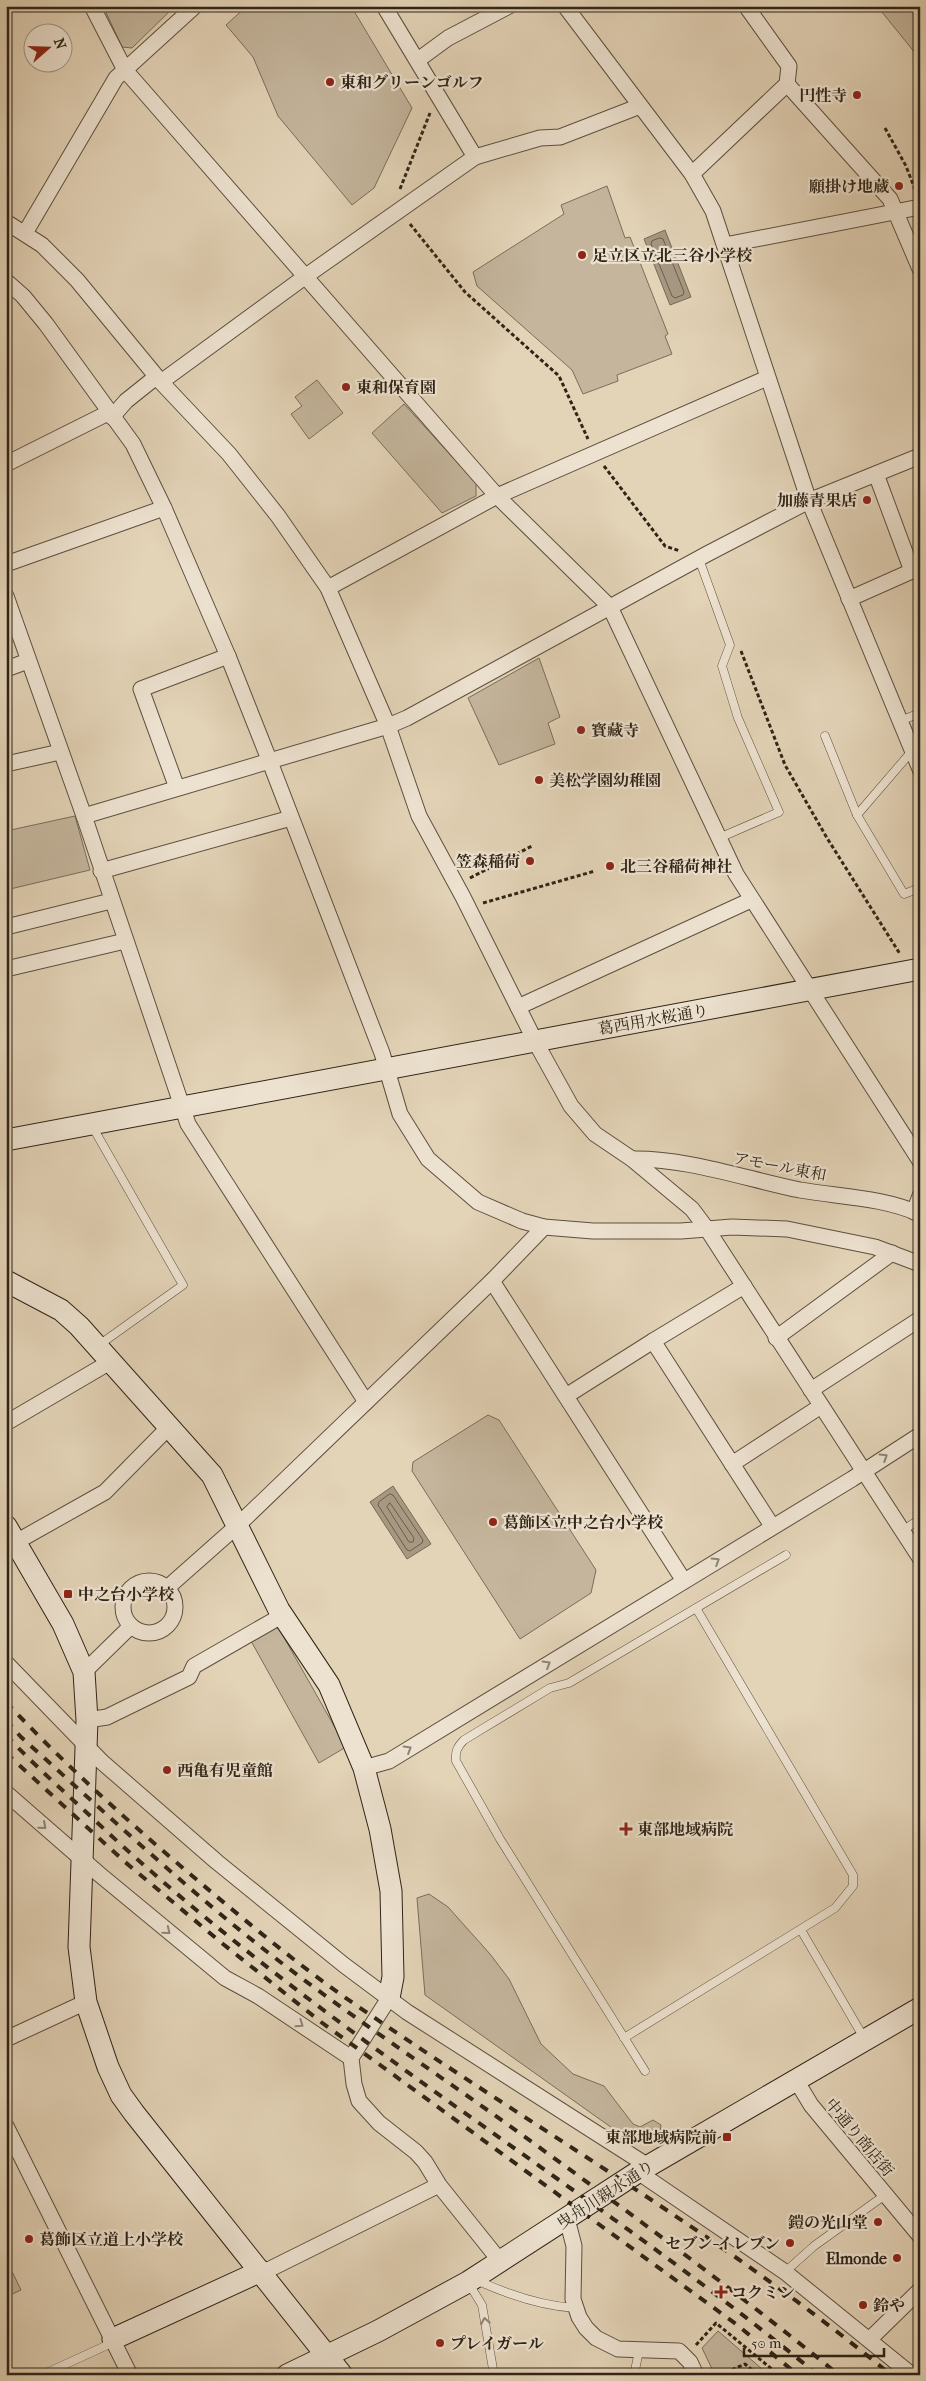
<svg xmlns="http://www.w3.org/2000/svg" width="926" height="2381" font-family="'IM FELL French Canon','Noto Serif JP',serif">
<rect width="100%" height="100%" fill="#e3d3b7"/>
<filter id="stains"><feTurbulence type="fractalNoise" baseFrequency=".004" numOctaves="4"/><feColorMatrix values="0 0 0 0 .2 0 0 0 0 .09 0 0 0 0 .02 0 0 0 .5 -.17"/></filter>
<radialGradient id="worn" r=".72"><stop offset=".6" stop-color="#630" stop-opacity="0"/><stop offset="1" stop-color="#630" stop-opacity=".3"/></radialGradient>
<!-- green -->
<g fill="#c4b59c" stroke="#7a6d5a">
<path d="M103,6H175L132,48L122,47Z"/>
<path d="M247,6H351L412,108L374,188L352,205L278,116L253,57L226,25Z"/>
<path d="M877,6H920V59Z"/>
<path d="M607,186L625,238L630,237L668,334L665,336L672,354L617,375L618,381L583,394L572,370L477,286L473,272L564,214L561,205Z"/>
<path d="M317,380L343,413L309,439L291,414L302,406L295,397Z"/>
<path d="M404,404L476,483V496L442,513L372,433Z"/>
<path d="M539,658L560,717L548,723L555,744L499,765L468,698Z"/>
<path d="M75,816L90,870L6,890V831Z"/>
<path d="M488,1415L499,1420L596,1570L591,1593L520,1639L412,1471L413,1462Z"/>
<path d="M278,1627L346,1747L319,1763L251,1641Z"/>
<path d="M429,1894L448,1907L490,1954L509,1979L541,2044L573,2074L604,2086L633,2124L640,2127L653,2120L661,2125L660,2132L652,2137L629,2140L425,1995L417,1898Z"/>
<path d="M6,2259L21,2290L6,2297Z"/>
<path d="M718,2331L769,2375H715L702,2348Z"/>
</g>
<!-- water -->
<g fill="#a69881" stroke="#766a57">
<path d="M665,230L691,297L670,305L644,239Z"/>
<path d="M393,1486L431,1544L407,1559L370,1502Z"/>
</g>
<g fill="none" stroke-linecap="round" stroke-linejoin="round">
<!-- shore -->
<g stroke="#6a5e4c" stroke-width="1">
<path d="M660,238L663,239L684,292L683,295L675,298L672,296L651,244L652,241Z"/>
<path d="M390,1494L393,1495L423,1540L422,1543L410,1551L407,1550L378,1505L379,1502Z"/>
<path d="M390,1503L414,1538L413,1542H409L387,1507Z"/>
</g>
<!-- lane casing -->
<g stroke="#5c503f" stroke-width="9">
<g id="lane">
<path d="M699,559L730,645L722,666L738,718L779,812L719,838"/>
<path d="M900,721L920,713"/>
<path d="M825,736L857,815"/>
<path d="M912,751L857,815L904,894L920,888"/>
<path d="M92,1126L183,1285L99,1345"/>
<path d="M902,1531L920,1519"/>
<path d="M801,1930L864,2038"/>
<path d="M624,2038L835,1908L853,1886V1875L696,1608"/>
<path d="M645,2071L500,1839L456,1761C455,1752 457,1747 464,1740L550,1688L569,1683L786,1555"/>
<path d="M785,2272L814,2246L885,2195"/>
<path d="M476,2280C507,2294 541,2306 575,2308"/>
<path d="M469,2284L482,2305L494,2375"/>
<path d="M42,2375L114,2342"/>
<path d="M634,2375L639,2351"/>
</g>
</g>
<!-- street casing -->
<g stroke="#5c503f" stroke-width="17">
<g id="street">
<path d="M92,6L125,70L497,496L610,607L736,874L920,1161"/>
<path d="M384,6L475,157"/>
<path d="M565,6L692,174L713,211L809,501L920,769"/>
<path d="M418,60L448,38L509,6"/>
<path d="M787,84L890,199L920,269"/>
<path d="M692,174L787,84L789,66L746,6"/>
<path d="M6,222L42,245L77,280L161,382L229,454L278,516L328,588L388,726L419,816L463,897L535,1041L571,1106L595,1134L632,1159L692,1209L707,1229L920,1558"/>
<path d="M25,233L116,78L195,6"/>
<path d="M725,245L920,207"/>
<path d="M6,281L23,296L46,324L133,444L164,508L228,656L270,762L382,1053L400,1114L428,1159L478,1202L522,1221L544,1227L593,1231H681L732,1227L787,1229L875,1247L920,1264"/>
<path d="M161,382L306,276L475,157L540,138L560,137L640,106"/>
<path d="M112,417L126,401L156,377"/>
<path d="M6,464L108,413"/>
<path d="M6,564L164,508"/>
<path d="M328,588L497,496L767,378"/>
<path d="M6,596L84,816L188,1124L366,1402"/>
<path d="M849,599L912,571L876,474"/>
<path d="M6,669L28,661"/>
<path d="M6,764L60,752"/>
<path d="M177,788L141,689L228,656"/>
<path d="M84,816L388,726L407,718L707,554L809,501L920,456"/>
<path d="M101,871L291,818"/>
<path d="M6,927L111,901"/>
<path d="M6,969L125,941"/>
<path d="M518,1007L751,900"/>
<path d="M632,1159C687,1158 746,1179 800,1190C840,1197 882,1197 920,1214"/>
<path d="M914,1212L920,1196"/>
<path d="M492,1281L684,1581"/>
<path d="M776,1338L892,1253"/>
<path d="M653,1341L744,1286"/>
<path d="M811,1390L920,1319"/>
<path d="M566,1396L653,1341L772,1526"/>
<path d="M6,1423L110,1362"/>
<path d="M732,1464L821,1406"/>
<path d="M16,1542L105,1492L169,1427"/>
<circle cx="149" cy="1607" r="26"/>
<path d="M167,1588L237,1526L492,1281L544,1227"/>
<path d="M6,1663L102,1762L217,1862L344,1965L407,2012L648,2166"/>
<path d="M84,1672L131,1626"/>
<path d="M87,1720L107,1717L189,1677L194,1666L283,1615"/>
<path d="M364,1768L389,1761L852,1479L920,1435"/>
<path d="M6,1793L99,1874L225,1978L258,1996L351,2058"/>
<path d="M389,1998L351,2058L354,2084L359,2101L379,2123L416,2152L425,2162L439,2185L500,2261"/>
<path d="M6,2039L86,2002"/>
<path d="M796,2080L811,2105L920,2236"/>
<path d="M6,2126L130,2375"/>
<path d="M638,2172L785,2272L912,2375"/>
<path d="M567,2219L574,2246L573,2299L579,2317L586,2328L596,2338L618,2349L679,2351L690,2362L696,2375"/>
<path d="M262,2273L439,2185"/>
<path d="M870,2339L920,2290"/>
</g>
</g>
<!-- secondary casing -->
<g stroke="#2f2517" stroke-width="23">
<g id="secondary">
<path d="M6,1140L920,969"/>
<path d="M6,1281L61,1310L79,1326L212,1475L279,1610L329,1685L364,1768L380,1829L391,1891L393,1977L389,1998"/>
<path d="M6,1526L63,1624L84,1672L87,1720L79,1947L86,2002L108,2067L121,2095L134,2113L342,2375"/>
<path d="M113,2339L261,2271"/>
<path d="M287,2375L378,2331L468,2282L638,2172L920,2008"/>
</g>
</g>
<!-- path -->
<g stroke="#2f2517" stroke-width="3" stroke-dasharray="4 2.5" stroke-linecap="butt">
<path d="M885,128L906,166L916,192"/>
<path d="M400,189L430,113"/>
<path d="M410,224L465,292L559,376L588,439"/>
<path d="M604,466L665,546L680,551"/>
<path d="M741,651L785,765L827,838L900,954"/>
<path d="M470,878L532,846"/>
<path d="M483,903L595,871"/>
<path d="M696,2345L716,2323L779,2375"/>
<path d="M720,2375L745,2364L758,2375"/>
</g>
<!-- lane -->
<use href="#lane" stroke="#ede2d0" stroke-width="8"/>
<!-- street -->
<use href="#street" stroke="#ede2d0" stroke-width="15"/>
<!-- secondary -->
<use href="#secondary" stroke="#ede2d0" stroke-width="21"/>
<!-- rail -->
<g stroke="#2f2517" stroke-width="4" stroke-dasharray="9 9" stroke-linecap="butt">
<path d="M6,1702C67,1767 134,1827 203,1885C248,1923 295,1962 343,1996C525,2123 720,2233 891,2375"/>
<path d="M6,1720L21,1737C92,1801 162,1866 236,1927C318,1994 407,2053 493,2114C610,2198 727,2284 839,2375"/>
<path d="M6,1735C31,1762 58,1786 85,1811C309,2025 580,2179 818,2375"/>
<path d="M6,1753L125,1862L223,1944L321,2022L736,2324L798,2375"/>
</g>
</g>
<!-- one-way arrows -->
<defs><path id="oneway-chevron" d="M-2-3.5L2.5 0L-2 3.5" fill="none" stroke-width="1.6" stroke-linecap="round" stroke-linejoin="round" transform="scale(1.25)"/></defs>
<g stroke="#8e8474">
<use href="#oneway-chevron" transform="translate(884 1457) rotate(-32)"/>
<use href="#oneway-chevron" transform="translate(716 1561) rotate(-32)"/>
<use href="#oneway-chevron" transform="translate(547 1664) rotate(-31)"/>
<use href="#oneway-chevron" transform="translate(408 1749) rotate(-31)"/>
<use href="#oneway-chevron" transform="translate(43 1826) rotate(41)"/>
<use href="#oneway-chevron" transform="translate(167 1931) rotate(39)"/>
<use href="#oneway-chevron" transform="translate(300 2024) rotate(34)"/>
<use href="#oneway-chevron" transform="translate(485 2321) rotate(-100)"/>
</g>
<!-- markers -->
<g fill="#8f2418" stroke="#ede2d0" stroke-width="2">
<circle cx="330" cy="82" r="5"/>
<circle cx="857" cy="95" r="5"/>
<circle cx="899" cy="186" r="5"/>
<circle cx="582" cy="255" r="5"/>
<circle cx="346" cy="387" r="5"/>
<circle cx="867" cy="500" r="5"/>
<circle cx="581" cy="730" r="5"/>
<circle cx="539" cy="780" r="5"/>
<circle cx="530" cy="861" r="5"/>
<circle cx="610" cy="866" r="5"/>
<circle cx="493" cy="1522" r="5"/>
<rect x="63" y="1589" width="10" height="10" rx="2.5"/>
<circle cx="167" cy="1770" r="5"/>
<path d="M623.5 1821.5h5v5h5v5h-5v5h-5v-5h-5v-5h5z"/>
<rect x="722" y="2132" width="10" height="10" rx="2.5"/>
<circle cx="878" cy="2222" r="5"/>
<circle cx="29" cy="2239" r="5"/>
<circle cx="790" cy="2243" r="5"/>
<circle cx="897" cy="2258" r="5"/>
<path d="M718.5 2284.5h5v5h5v5h-5v5h-5v-5h-5v-5h5z"/>
<circle cx="863" cy="2305" r="5"/>
<circle cx="440" cy="2343" r="5"/>
</g>
<g text-anchor="middle" stroke-width="4.5" stroke-linejoin="round" paint-order="stroke">
<!-- poi labels -->
<g font-size="16" font-weight="bold" fill="#2f2517" stroke="#ede2d0" text-anchor="start">
<text x="340" y="88">東和グリーンゴルフ</text>
<text x="847" y="101" text-anchor="end">円性寺</text>
<text x="889" y="192" text-anchor="end">願掛け地蔵</text>
<text x="592" y="261">足立区立北三谷小学校</text>
<text x="356" y="393">東和保育園</text>
<text x="857" y="506" text-anchor="end">加藤青果店</text>
<text x="591" y="736">寳藏寺</text>
<text x="549" y="786">美松学園幼稚園</text>
<text x="520" y="867" text-anchor="end">笠森稲荷</text>
<text x="620" y="872">北三谷稲荷神社</text>
<text x="503" y="1528">葛飾区立中之台小学校</text>
<text x="78" y="1600">中之台小学校</text>
<text x="177" y="1776">西亀有児童館</text>
<text x="637" y="1835">東部地域病院</text>
<text x="717" y="2143" text-anchor="end">東部地域病院前</text>
<text x="868" y="2228" text-anchor="end">鎧の光山堂</text>
<text x="39" y="2245">葛飾区立道上小学校</text>
<text x="780" y="2249" text-anchor="end">セブン-イレブン</text>
<text x="887" y="2264" text-anchor="end">Elmonde</text>
<text x="731" y="2298">コクミン</text>
<text x="873" y="2311">鈴や</text>
<text x="450" y="2349">プレイガール</text>
</g>
<!-- street labels -->
<g font-size="16" fill="#2f2517" stroke="#ede2d0">
<text transform="translate(653 1019) rotate(-10)" y="6">葛西用水桜通り</text>
<text transform="translate(780 1166) rotate(11)" y="6">アモール東和</text>
<text transform="translate(860 2137) rotate(50)" y="6">中通り商店街</text>
<text transform="translate(605 2194) rotate(-33)" y="6">曳舟川親水通り</text>
</g>
</g>
<!-- margin -->
<rect width="926" height="2381" fill="none" stroke="#e3d3b7" stroke-width="25"/>
<rect x="8" y="8" width="911" height="2366" fill="none" stroke="#2f2517" stroke-width="2.5"/>
<rect x="12" y="12" width="901" height="2356" fill="none" stroke="#2f2517"/>
<!-- north arrow -->
<g transform="translate(48 48) rotate(70)"><circle r="24" fill="#ede2d0" stroke="#a19686"/>
<path d="M0-4L9 19L0 12L-9 19Z" fill="#8f2418"/>
<text y="-8" font-size="14" font-weight="bold" text-anchor="middle" fill="#2f2517">N</text>
</g>
<!-- scale -->
<path d="M744 2348v8h140v-8" fill="none" stroke="#2f2517" stroke-width="2.5"/>
<text x="751" y="2348" font-size="15" fill="#2f2517" stroke="#ede2d0" stroke-width="4" paint-order="stroke">50 m</text>
<rect width="100%" height="100%" filter="url(#stains)"/>
<rect width="100%" height="100%" fill="url(#worn)"/>
</svg>
